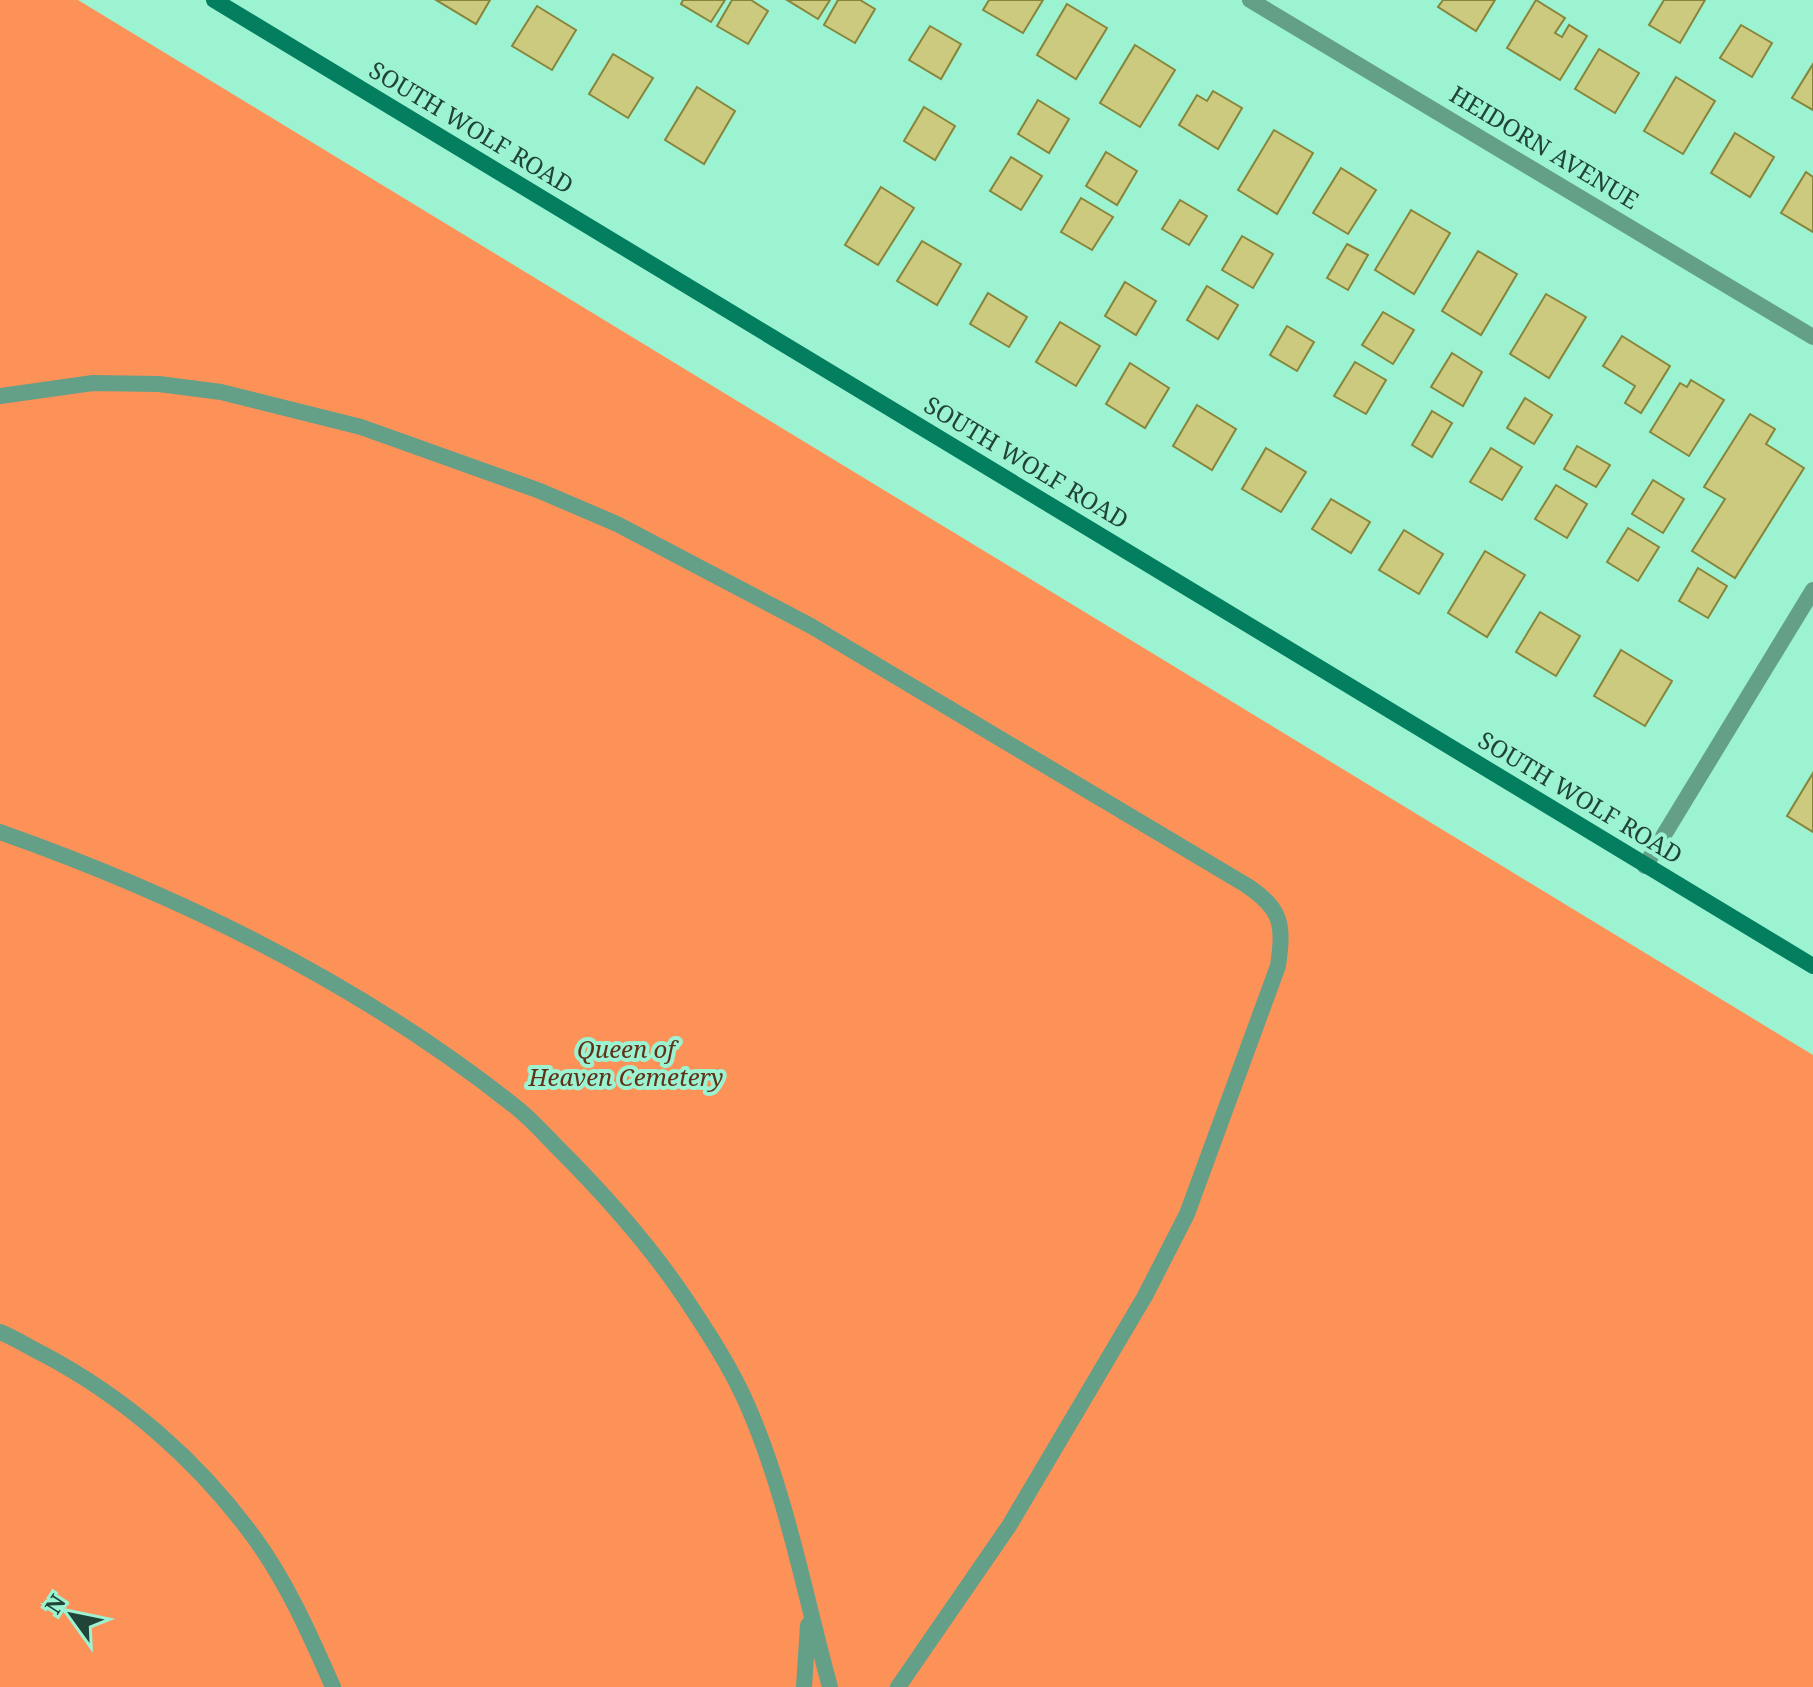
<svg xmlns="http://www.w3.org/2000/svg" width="1813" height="1687" font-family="'Noto Serif',serif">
<rect width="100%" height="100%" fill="#9cf3d2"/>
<!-- green -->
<path fill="#fd9259" d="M0,0H78L1813,1055V1687H0Z"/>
<!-- building -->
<g fill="#cbca7f" stroke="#87853a" stroke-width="2">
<path d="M436,0H490L476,24Z"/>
<path d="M683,0H725L711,22L681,4Z"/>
<path d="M732,0H751L768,11L748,44L717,26Z"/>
<path d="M787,0H830L818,19Z"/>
<path d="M838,0H860L875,9L855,43L824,25Z"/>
<path d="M989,0H1043L1023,33L983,10Z"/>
<path d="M1443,0H1495L1476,31L1438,7Z"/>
<path d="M1536,0L1565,18L1555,33L1562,37L1569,25L1587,36L1560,80L1507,48Z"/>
<path d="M1664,0H1705L1680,43L1649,25Z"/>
<path d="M1067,4L1107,28L1076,79L1037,55Z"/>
<path d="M537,6L576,30L552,70L512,46Z"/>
<path d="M1741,25L1772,43L1752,77L1720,58Z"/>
<path d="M930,26L961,44L941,79L909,60Z"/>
<path d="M1135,45L1175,70L1140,127L1100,103Z"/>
<path d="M1599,49L1639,73L1615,113L1575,89Z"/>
<path d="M613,54L653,78L628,118L589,94Z"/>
<path d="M1813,64V110L1792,98Z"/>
<path d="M1676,77L1715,101L1683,154L1644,131Z"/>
<path d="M697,87L735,111L704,164L665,140Z"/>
<path d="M1213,91L1242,108L1218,149L1179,125L1197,95L1207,101Z"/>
<path d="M1038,100L1069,119L1049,153L1018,134Z"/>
<path d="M924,107L955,126L935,160L904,141Z"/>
<path d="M1274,130L1313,153L1277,214L1238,190Z"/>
<path d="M1735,133L1774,157L1750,197L1711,173Z"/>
<path d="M1106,152L1137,171L1117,205L1086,186Z"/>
<path d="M1011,157L1042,176L1021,210L990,191Z"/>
<path d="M1341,168L1376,190L1348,234L1313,213Z"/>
<path d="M1806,172L1813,177V232L1781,213Z"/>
<path d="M881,187L914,208L878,265L845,245Z"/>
<path d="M1081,198L1113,217L1092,250L1061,232Z"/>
<path d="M1180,200L1207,216L1189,245L1162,229Z"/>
<path d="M1411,210L1450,233L1414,294L1375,270Z"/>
<path d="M1242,236L1273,254L1253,288L1222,270Z"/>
<path d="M922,241L961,264L937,305L897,281Z"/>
<path d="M1347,244L1368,255L1348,290L1327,278Z"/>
<path d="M1478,251L1517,274L1481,335L1442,311Z"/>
<path d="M1125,282L1156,301L1136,335L1105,316Z"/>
<path d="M1207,286L1238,305L1218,339L1187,320Z"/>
<path d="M988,293L1027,317L1009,347L970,324Z"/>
<path d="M1546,294L1586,317L1549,378L1510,354Z"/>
<path d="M1383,312L1414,330L1393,364L1362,345Z"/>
<path d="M1060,322L1100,346L1076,386L1036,362Z"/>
<path d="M1287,326L1314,342L1297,371L1270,355Z"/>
<path d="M1622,336L1670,366L1641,413L1625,403L1635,386L1603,366Z"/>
<path d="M1452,353L1482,372L1463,406L1431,387Z"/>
<path d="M1355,362L1386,380L1366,414L1334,396Z"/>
<path d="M1130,363L1169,388L1145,428L1106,404Z"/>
<path d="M1691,380L1724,400L1689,456L1650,432L1680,383L1687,387Z"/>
<path d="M1525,398L1552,415L1534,444L1507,428Z"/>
<path d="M1197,405L1236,429L1212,470L1173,446Z"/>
<path d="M1432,411L1452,423L1432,457L1412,445Z"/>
<path d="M1750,414L1775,429L1766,444L1804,468L1735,578L1692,551L1725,499L1704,487Z"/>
<path d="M1577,446L1610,465L1596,487L1564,469Z"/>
<path d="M1266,448L1306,472L1281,512L1242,489Z"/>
<path d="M1491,448L1522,467L1502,500L1470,482Z"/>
<path d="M1653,480L1684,499L1663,533L1632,514Z"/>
<path d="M1556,485L1587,504L1567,538L1535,519Z"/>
<path d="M1331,499L1370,522L1351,553L1312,529Z"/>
<path d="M1628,528L1659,547L1638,581L1607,562Z"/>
<path d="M1404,530L1443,554L1419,594L1379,570Z"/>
<path d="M1485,551L1525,575L1487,637L1448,613Z"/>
<path d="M1698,568L1727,586L1708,618L1679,601Z"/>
<path d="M1540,612L1580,636L1556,676L1516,652Z"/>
<path d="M1621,650L1672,681L1645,726L1594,696Z"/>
<path d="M1813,773V832L1787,816Z"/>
</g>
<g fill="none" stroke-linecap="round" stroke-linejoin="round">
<!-- lane -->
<g stroke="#649f88" stroke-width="16">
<path d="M0,396L93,383L159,384L221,392L361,427L540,491L617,524L811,626L1246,885C1282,909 1284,924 1278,966L1187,1214L1145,1296L1009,1526L898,1687"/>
<path d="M0,832C184,897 364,986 517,1108C532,1120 545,1135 558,1148C605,1195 648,1243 685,1298C707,1331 730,1366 746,1402C786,1492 804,1592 830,1687"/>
<path d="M0,1332C15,1338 29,1347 43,1354C126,1398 198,1461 253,1536C287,1582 310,1635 333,1687"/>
<path d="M804,1687L808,1625"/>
</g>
<!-- street -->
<g stroke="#649f88" stroke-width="16">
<path d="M1250,0L1813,337"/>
<path d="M1645,866L1813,590"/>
</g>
<!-- secondary -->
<path stroke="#037f5f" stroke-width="16" d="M214,0L1813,966"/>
</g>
<g text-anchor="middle" stroke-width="8" stroke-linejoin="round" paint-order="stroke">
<!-- street labels -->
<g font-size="24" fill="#204437" stroke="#9cf3d2">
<text transform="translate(471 128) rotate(31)" y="8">SOUTH WOLF ROAD</text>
<text transform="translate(1544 148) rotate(31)" y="8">HEIDORN AVENUE</text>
<text transform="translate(1026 463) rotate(31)" y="8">SOUTH WOLF ROAD</text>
<text transform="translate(1580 798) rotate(31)" y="8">SOUTH WOLF ROAD</text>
</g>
<!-- park labels -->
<g font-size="24" font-style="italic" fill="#5f3219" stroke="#9cf3d2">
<text x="626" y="1058">Queen of<tspan x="626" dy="28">Heaven Cemetery</tspan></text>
</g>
</g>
<!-- north arrow -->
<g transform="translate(72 1615) rotate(303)" stroke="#9cf3d2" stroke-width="6" paint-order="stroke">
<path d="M0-6L14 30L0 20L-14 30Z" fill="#204437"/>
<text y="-12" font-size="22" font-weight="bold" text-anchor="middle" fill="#204437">N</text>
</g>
</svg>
